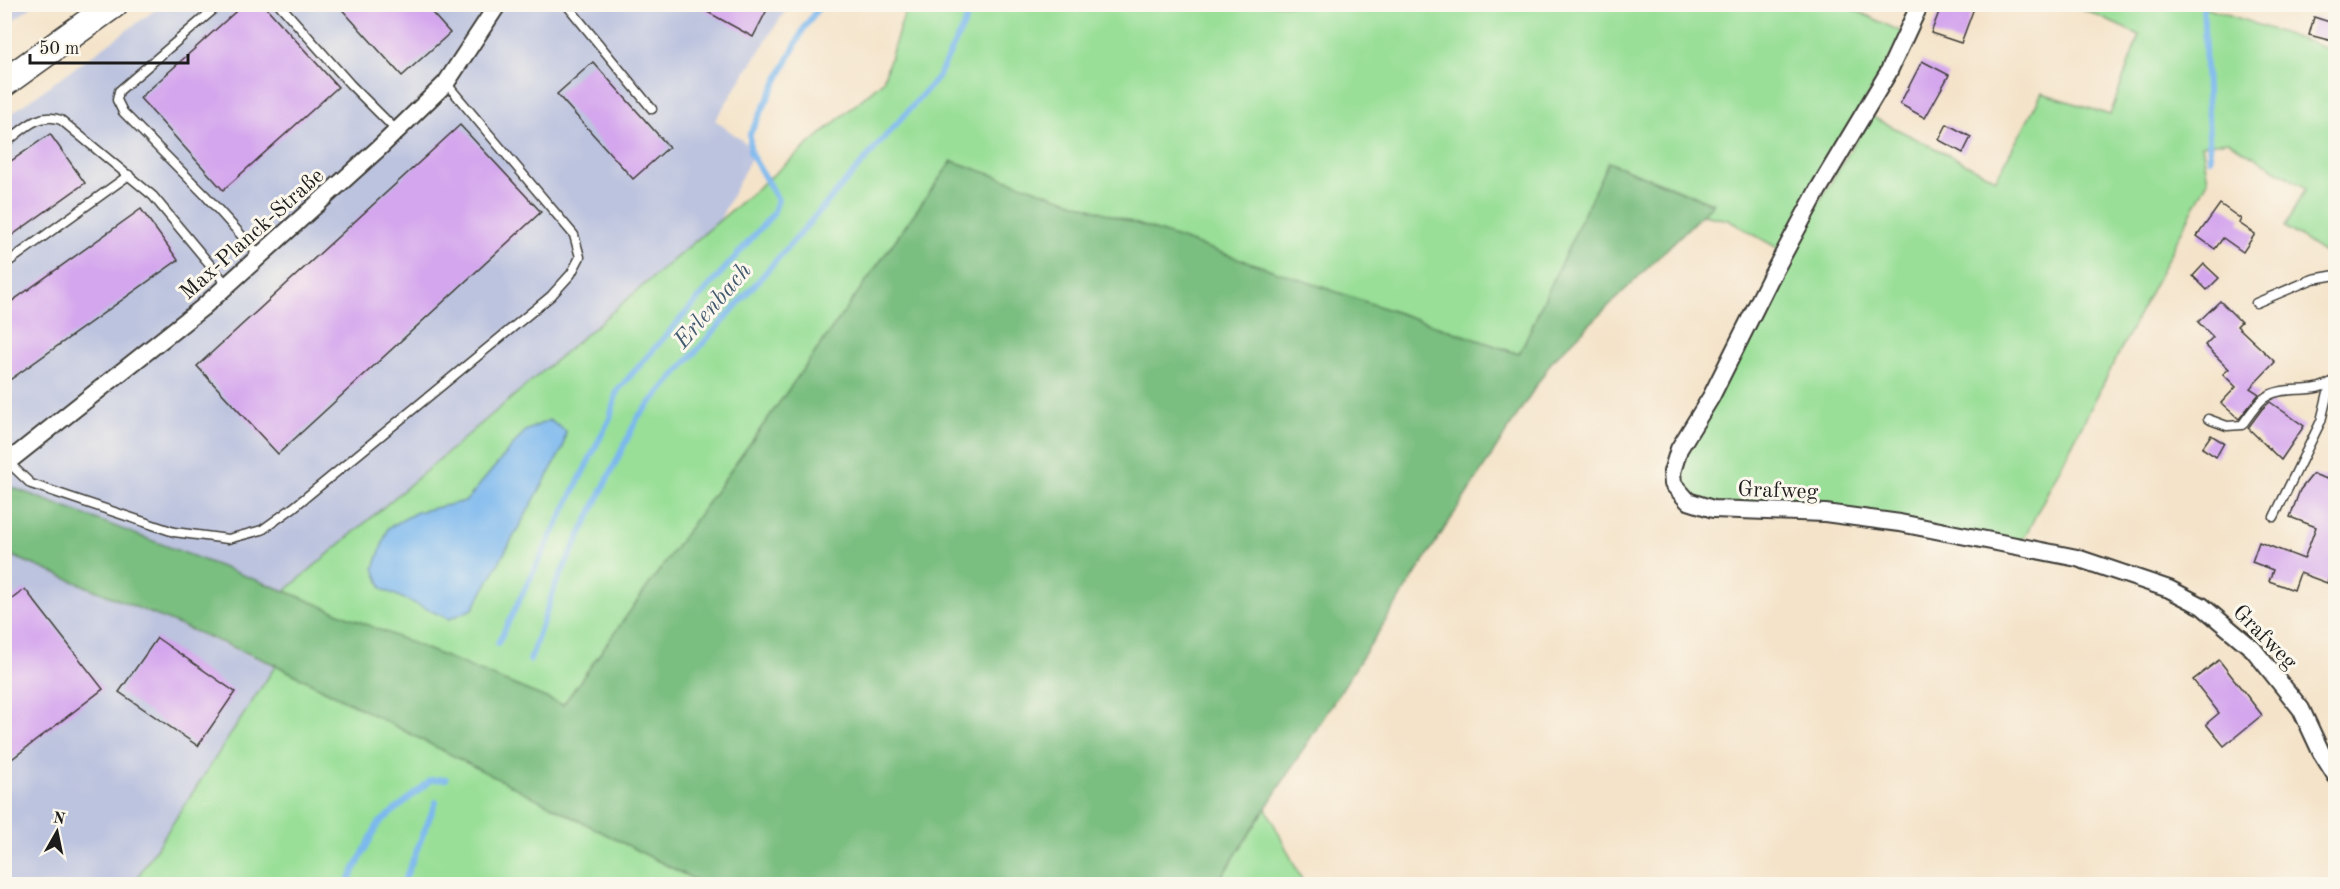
<svg xmlns="http://www.w3.org/2000/svg" width="2340" height="889" font-family="'Old Standard TT',serif">
<rect width="100%" height="100%" fill="#fbf7ec"/>
<filter id="ink" filterUnits="userSpaceOnUse"><feTurbulence type="fractalNoise" baseFrequency=".0167" numOctaves="2"/><feDisplacementMap in="SourceGraphic" scale="12" xChannelSelector="R" yChannelSelector="G"/><feConvolveMatrix kernelMatrix="1 2 1 2 8 2 1 2 1" color-interpolation-filters="sRGB"/></filter>
<filter id="wash" filterUnits="userSpaceOnUse"><feTurbulence type="fractalNoise" baseFrequency=".008" numOctaves="4" result="noise"/><feDisplacementMap in="SourceGraphic" scale="24" xChannelSelector="R" yChannelSelector="G"/><feGaussianBlur stdDeviation="1.35" result="paint"/><feColorMatrix in="noise" values="0 0 0 0 0 0 0 0 0 0 0 0 0 0 0 0 0 1.4 0 .05"/><feComposite in="paint" operator="in"/></filter>
<g filter="url(#wash)">
<rect width="100%" height="100%" fill="#f4e3c9"/>
<!-- industrial -->
<g fill="#bcc3de">
<path d="M5,4H34V5L5,26Z"/>
<path d="M162,5H789L715,120L755,150L719,221L285,591L5,486V118Z"/>
<path d="M4,553L276,666L133,884H5Z"/>
</g>
<!-- green -->
<g fill="#99df97" stroke="#5a7e5a" stroke-width="1.5">
<path d="M1853,4V9L1904,33L1781,250L1728,220L1702,215L1713,203L1608,162L1519,354L952,161L563,705L285,591L883,81L907,5Z"/>
<path d="M2079,5H2200L2335,51V260L2285,227L2306,188L2228,141L2202,145L2208,180L2022,542L1729,506C1692,498 1676,494 1686,451L1799,235L1871,116L1996,179L2042,93L2110,115L2139,35L2078,7Z"/>
<path d="M276,665L703,884H133Z"/>
<path d="M1266,808L1304,884H1217Z"/>
</g>
<!-- forest -->
<path fill="#7abe80" stroke="#4b6d4e" stroke-width="1.5" d="M952,161L1519,354L1608,162L1713,204L1552,361L1217,884H703L276,665L5,553L6,485L285,591L563,705Z"/>
<!-- water -->
<path fill="#7bb8ee" stroke="#4c6a85" stroke-width="1.5" d="M549,420L566,431L563,448L473,609L449,619L382,589L374,568L388,528L417,512L466,501L525,431Z"/>
<g fill="none" stroke-linecap="round" stroke-linejoin="round">
<!-- stream -->
<g stroke="#7bb8ee" stroke-width="6">
<path d="M2203,4L2210,158"/>
<path d="M498,643L610,418L617,391L773,214L778,200L750,152V134L804,28L821,4"/>
<path d="M530,660L555,586L638,417L938,77L966,21L970,4"/>
<path d="M347,884L378,824L431,780L446,779"/>
<path d="M403,884L436,802"/>
</g>
</g>
<g id="blocks">
<!-- building -->
<g fill="#d4a6ed">
<path d="M244,4H263L338,87L223,190L140,98Z"/>
<path d="M337,4H424L450,33L402,76Z"/>
<path d="M693,4H770L753,37Z"/>
<path d="M1942,4H1963L1974,8L1961,43L1931,33Z"/>
<path d="M2314,17L2336,24V42L2309,35Z"/>
<path d="M1922,61L1949,75L1925,118L1900,104Z"/>
<path d="M593,62L669,147L633,179L557,94Z"/>
<path d="M1947,124L1971,137L1963,153L1939,140Z"/>
<path d="M460,125L541,212L278,454L197,366Z"/>
<path d="M50,134L85,183L4,241V166Z"/>
<path d="M2220,204L2241,219L2239,223L2255,234L2243,252L2223,238L2215,249L2197,236Z"/>
<path d="M141,209L178,260L4,384V307Z"/>
<path d="M2204,264L2219,278L2207,290L2193,276Z"/>
<path d="M2220,301L2241,322L2237,326L2275,362L2250,388L2259,394L2239,419L2221,403L2236,387L2223,374L2229,369L2205,345L2213,337L2198,322Z"/>
<path d="M2270,402L2304,426L2281,460L2248,428L2262,409Z"/>
<path d="M2211,435L2224,443L2216,457L2202,448Z"/>
<path d="M2313,474L2336,482V560L2327,583L2300,573L2294,590L2269,581L2273,570L2252,562L2259,542L2304,559L2316,527L2290,517L2300,490Z"/>
<path d="M25,589L103,689L4,765V605Z"/>
<path d="M157,638L235,692L198,746L119,692Z"/>
<path d="M2219,660L2262,715L2224,746L2206,724L2219,713L2193,680Z"/>
</g>
</g>
</g>
<g filter="url(#ink)">
<use href="#blocks" fill-opacity="0" stroke="#3c3a36" stroke-width="1.5"/>
<g fill="none" stroke-linecap="round" stroke-linejoin="round">
<!-- service casing -->
<g stroke="#3c3a36" stroke-width="11">
<g id="service">
<path d="M220,4L119,91L117,100L123,112L205,195L260,256"/>
<path d="M279,4L350,84L397,131"/>
<path d="M566,4L652,109"/>
<path d="M4,144C23,130 38,111 61,120L153,196L227,285"/>
<path d="M4,265L129,175"/>
<path d="M2256,303L2313,279L2336,275"/>
<path d="M2208,419L2227,426L2242,425C2248,417 2255,406 2263,399C2284,382 2316,398 2336,378"/>
<path d="M8,462L31,484L174,532L228,539L262,530L294,507L551,296L571,274L580,257L574,235L446,83"/>
<path d="M2274,517L2321,421L2330,384"/>
<path d="M2335,592L2336,590"/>
</g>
</g>
<!-- minor casing -->
<g stroke="#3c3a36" stroke-width="20">
<g id="minor">
<path d="M1920,4L1888,73L1818,190L1770,279L1711,397L1679,449L1672,472L1673,484L1688,501L1713,509L1825,513L1900,523L2077,558L2169,589L2202,606L2253,649L2301,709L2321,752L2336,776"/>
<path d="M4,465L202,308L378,149L446,83L498,4"/>
</g>
</g>
<!-- primary casing -->
<g stroke="#3c3a36" stroke-width="30">
<path id="primary" d="M4,83L114,4"/>
</g>
<!-- service -->
<use href="#service" stroke="#fff" stroke-width="8"/>
<!-- minor -->
<use href="#minor" stroke="#fff" stroke-width="16"/>
<!-- primary -->
<use href="#primary" stroke="#fff" stroke-width="27"/>
</g>
</g>
<g text-anchor="middle" stroke-width="6" stroke-linejoin="round" paint-order="stroke">
<!-- street labels -->
<g font-size="22" fill="#1c1c1c" stroke="#fbf7ec">
<text transform="translate(251 233) rotate(-42)" y="8">Max-Planck-Straße</text>
<text transform="translate(1778 489) rotate(2)" y="8">Grafweg</text>
<text transform="translate(2266 636) rotate(45)" y="8">Grafweg</text>
</g>
<!-- water labels -->
<g font-size="24" font-style="italic" fill="#425a70" stroke="#fbf7ec">
<text transform="translate(712 305) rotate(-49)" y="8">Erlenbach</text>
</g>
</g>
<!-- margin -->
<rect width="2340" height="889" fill="none" stroke="#fbf7ec" stroke-width="24"/>
<!-- north arrow -->
<g transform="translate(57 832) rotate(9)" stroke="#fbf7ec" stroke-width="4.5" paint-order="stroke">
<path d="M0-4.5L10 22L0 15L-10 22Z" fill="#1c1c1c"/>
<text y="-9" font-size="16" font-weight="bold" text-anchor="middle" fill="#1c1c1c">N</text>
</g>
<!-- scale -->
<path d="M30 54v9h158v-9" fill="none" stroke="#1c1c1c" stroke-width="3"/>
<text x="39" y="54" font-size="18" fill="#1c1c1c" stroke="#fbf7ec" stroke-width="4.5" paint-order="stroke">50 m</text>
</svg>
